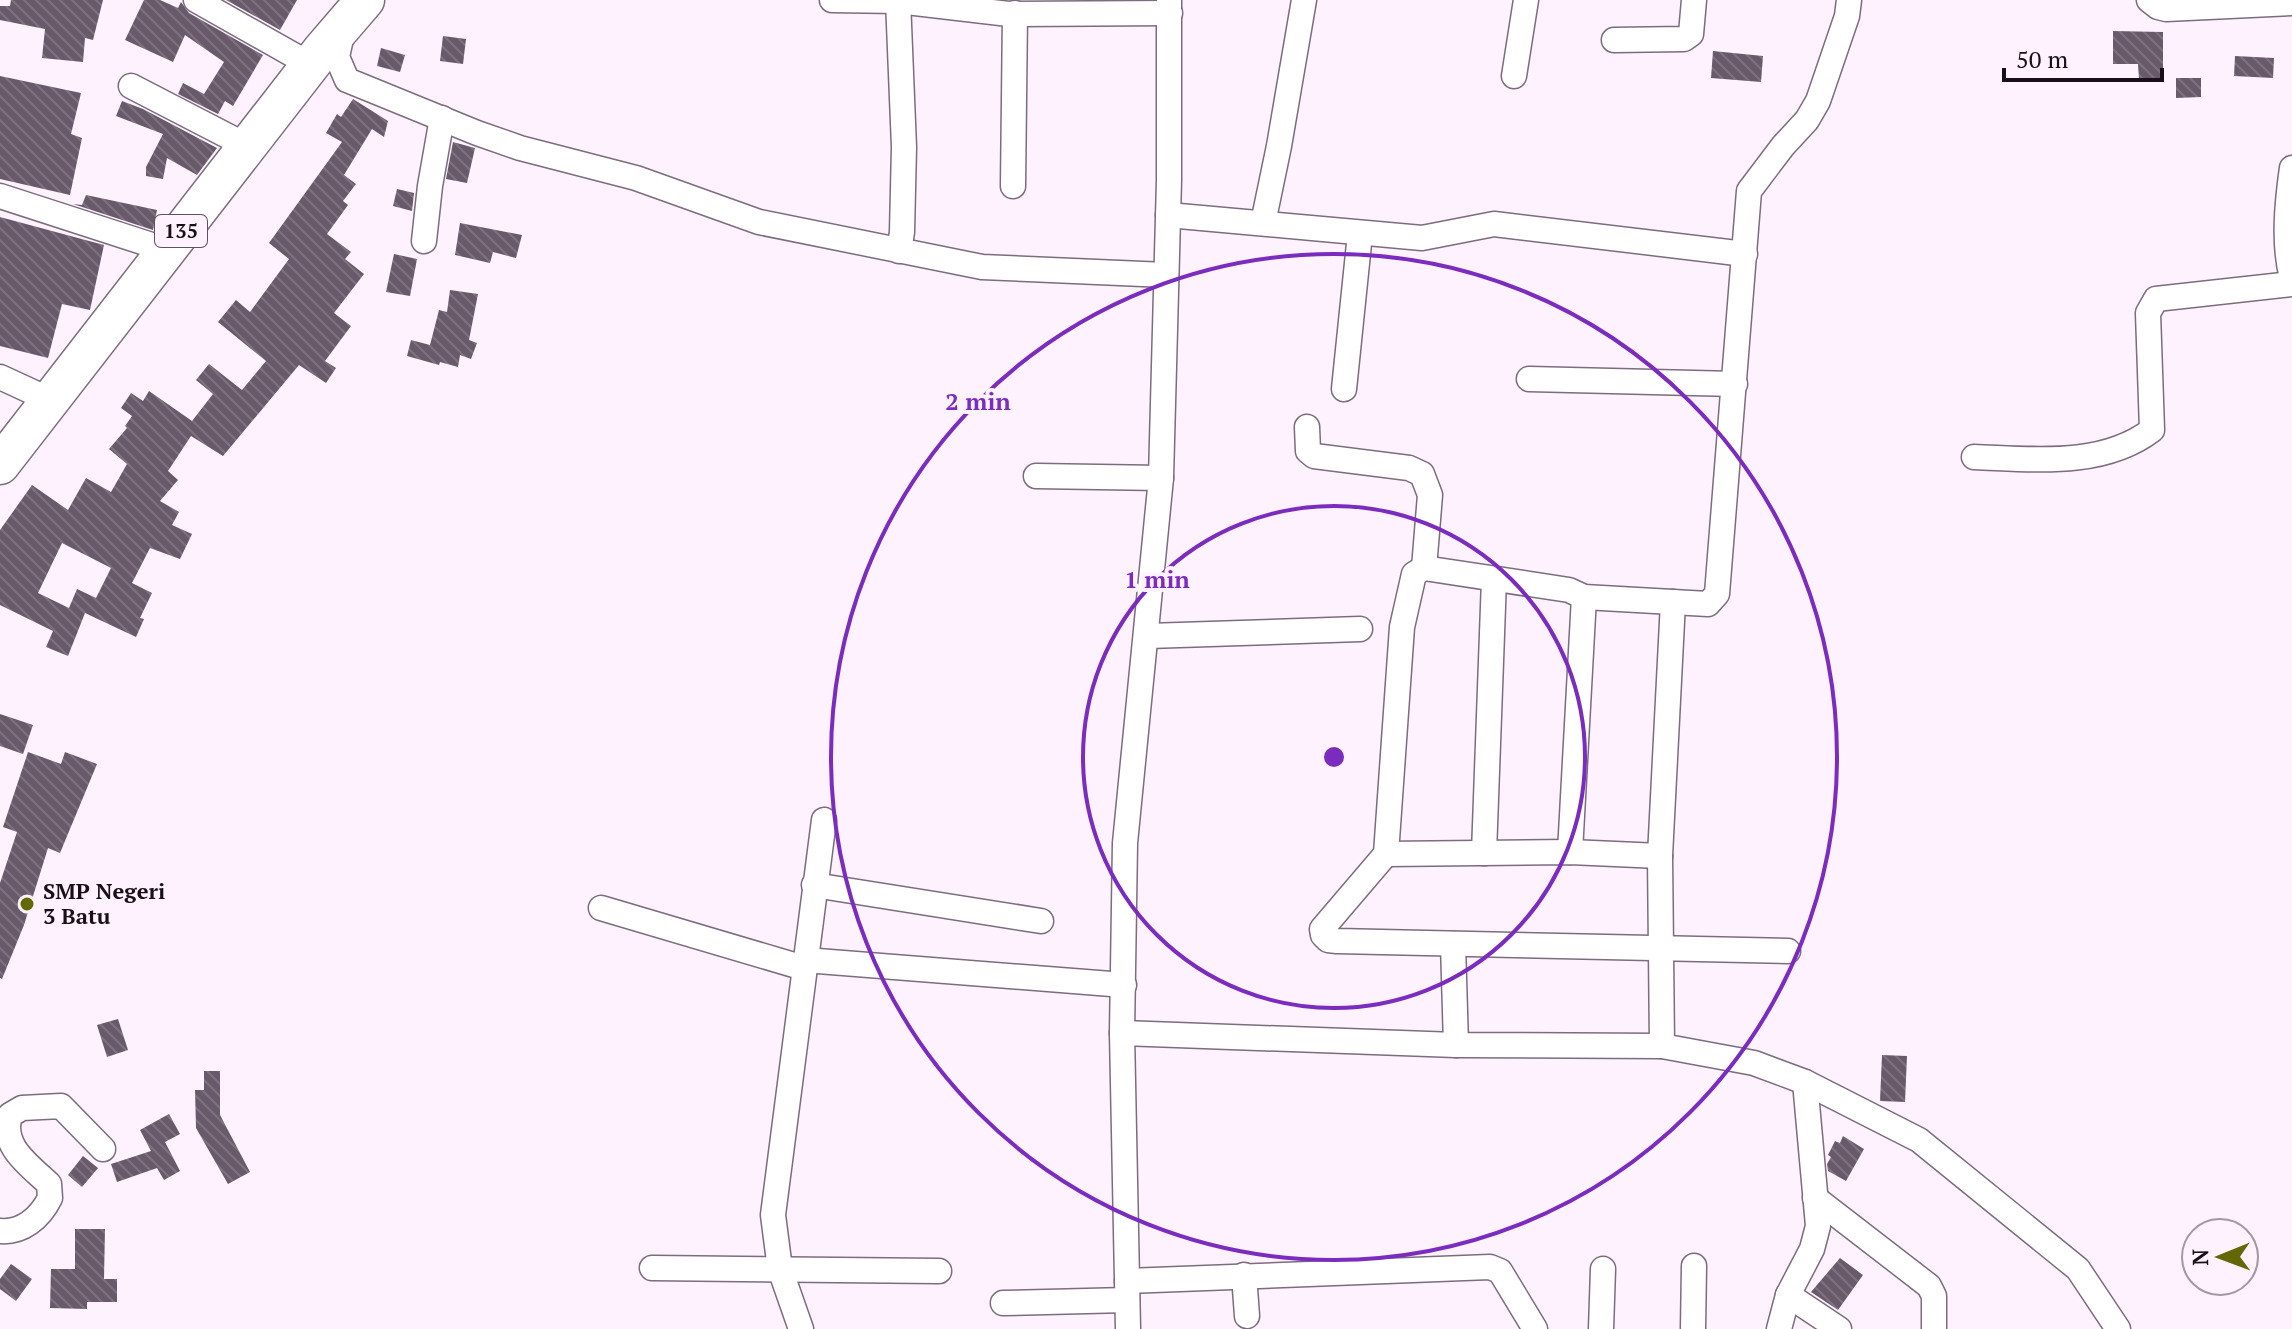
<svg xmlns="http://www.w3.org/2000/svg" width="2292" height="1329" font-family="'PT Serif',serif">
<defs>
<pattern id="building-back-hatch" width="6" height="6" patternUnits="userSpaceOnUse" patternTransform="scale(2)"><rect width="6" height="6" fill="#695a6b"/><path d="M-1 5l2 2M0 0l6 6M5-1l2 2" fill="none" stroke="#7d727e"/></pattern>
</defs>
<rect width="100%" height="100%" fill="#fdf2fe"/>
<!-- building -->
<g fill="url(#building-back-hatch)" fill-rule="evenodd">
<path d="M11,0H103L93,40L85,38L83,62L42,58L45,29L0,20V6H10Z"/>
<path d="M144,0H160L178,8L181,2L189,13L263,55L233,106L225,101L218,114L178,94L183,83L204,94L224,62L185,35L173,62L125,40Z"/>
<path d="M226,0H297L280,30Z"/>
<path d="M2113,31L2163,32V79H2139L2138,64H2113Z"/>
<path d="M443,36L466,39L463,64L440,61Z"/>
<path d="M381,48L405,55L400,72L377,66Z"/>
<path d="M1713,51L1763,56L1761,82L1711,78Z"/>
<path d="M2235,56L2274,58L2273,78L2234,76Z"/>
<path d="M0,76L81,93L71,134L82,138L70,195L0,179Z"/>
<path d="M2176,78H2201V97L2176,98Z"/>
<path d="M353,99L388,121L384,137L372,129L344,175L356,184L343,201L348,205L327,234L351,252L345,259L364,274L334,313L351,326L325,361L336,368L326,383L299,365L223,456L191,436L168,471L178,480L160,501L179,512L172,525L192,534L180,559L150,548L132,583L152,593L140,618L144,619L136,637L85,613L68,656L46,647L53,631L0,605V530L32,485L68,510L86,478L111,492L127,464L109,449L127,428L125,426L132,416L121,408L131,393L143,401L149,391L192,421L213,394L196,380L209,364L242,390L266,361L218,322L236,300L250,312L289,259L269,243L342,142L326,133L337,114L341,117ZM62,543L111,568L96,598L77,589L69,608L38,593Z"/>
<path d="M122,101L143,109L217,148L197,175L167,158L163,179L146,176V167L163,134L116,116Z"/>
<path d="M453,142L475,148L467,183L446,179Z"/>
<path d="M397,189L414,193L412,211L393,206Z"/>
<path d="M86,195L157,210L153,230L73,204L82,205Z"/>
<path d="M0,217L104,245L90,310L62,304L48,358L0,346Z"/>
<path d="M460,223L522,235L516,258L493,252L490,263L455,255Z"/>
<path d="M394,254L417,259L410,296L386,292Z"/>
<path d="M450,290L478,294L469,340L477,343L471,359L460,355L458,367L440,362L439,365L407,356L411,340L430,345L439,310L447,312Z"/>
<path d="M0,714L33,725L23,754L0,746Z"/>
<path d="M28,752L61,764L65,752L97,764L60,853L48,848L24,925L2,979L0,978V883L17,832L3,827Z"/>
<path d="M118,1019L128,1050L107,1057L97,1025Z"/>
<path d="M1882,1055L1907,1056L1905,1102L1880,1101Z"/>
<path d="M204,1071H220V1115L250,1172L228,1184L196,1128L195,1090H204Z"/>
<path d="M169,1114L180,1134L165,1142L180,1171L164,1180L157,1168L117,1182L111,1164L151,1151L140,1130Z"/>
<path d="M1843,1136L1864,1149L1846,1181L1828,1171L1827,1164L1831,1157L1828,1155L1835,1141L1840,1143Z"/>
<path d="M83,1156L98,1168L82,1187L68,1175Z"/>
<path d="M75,1229H105L104,1279H117V1302H87V1309L50,1308L51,1269H75Z"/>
<path d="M1840,1258L1863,1275L1838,1310L1811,1292Z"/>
<path d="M11,1264L32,1279L16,1301L0,1289V1279Z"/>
</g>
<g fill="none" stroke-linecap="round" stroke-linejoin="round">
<!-- street casing -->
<g stroke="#7c6c7e" stroke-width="27">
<g id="street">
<path d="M196,0L311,65"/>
<path d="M832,0L898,1L1009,14L1170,13"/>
<path d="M898,0L904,147L902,232L899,251"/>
<path d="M2149,0L2158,7L2166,9L2292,3"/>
<path d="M343,29L337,57L347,80L477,133L520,148L636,178L759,222L982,267L1166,275"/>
<path d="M1614,40L1684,39L1691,34L1694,0"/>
<path d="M1514,76L1526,0"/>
<path d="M131,86L247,146"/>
<path d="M2292,168C2287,203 2283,244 2292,278"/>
<path d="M1013,186L1015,13"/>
<path d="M0,196L167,250"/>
<path d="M1168,215L1422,238L1494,224L1745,254"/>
<path d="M1263,223L1279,146L1304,0"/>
<path d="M424,241L430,186L442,118"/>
<path d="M0,377L50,400"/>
<path d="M1529,379L1735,384"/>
<path d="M1344,389L1360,234"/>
<path d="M1307,427L1308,451L1314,456L1409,468L1422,474L1430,495L1424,568"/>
<path d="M1974,457C2033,459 2102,468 2152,430L2148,313L2156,299L2292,284"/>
<path d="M1036,476L1161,478"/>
<path d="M1148,636L1360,629"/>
<path d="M1570,852L1584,597"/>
<path d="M1484,853L1494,579"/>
<path d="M1386,854L1570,852L1660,856"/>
<path d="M814,885L1041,921"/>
<path d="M601,908L804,968"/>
<path d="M1453,944L1456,1045"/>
<path d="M1788,951L1337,941L1328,940L1323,935L1322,929L1386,854L1402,627L1414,574L1424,568L1569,590L1584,597L1708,604L1717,594L1749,191L1783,146L1807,120L1818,101L1847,16L1849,0"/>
<path d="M805,960L1124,985"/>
<path d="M1122,1033L1456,1045L1662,1046L1754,1063L1805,1082L1919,1140L2078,1269L2118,1329"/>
<path d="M1662,1046L1660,856L1673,602"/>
<path d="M1815,1198L1929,1286L1934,1296V1329"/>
<path d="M0,1231C22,1233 40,1218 50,1198L49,1184C29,1165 0,1146 10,1115L22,1108L61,1106L103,1149"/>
<path d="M652,1268L939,1271"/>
<path d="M1244,1275L1247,1316"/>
<path d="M1127,1281L1490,1267L1500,1271L1535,1329"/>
<path d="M1788,1295L1839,1329"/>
<path d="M1003,1303L1127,1300"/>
<path d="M801,1329L780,1269L773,1215L824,820"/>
<path d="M1128,1329L1122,1033L1125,843L1161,478L1169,180V0"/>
<path d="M1601,1329L1603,1269"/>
<path d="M1693,1329L1694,1266"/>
<path d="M1779,1329L1788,1295L1812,1249L1818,1226L1805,1082"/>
</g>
</g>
<!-- primary casing -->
<g stroke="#7c6c7e" stroke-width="41">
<path id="primary" d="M0,465L322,50L365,0"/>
</g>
<!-- street -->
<use href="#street" stroke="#fff" stroke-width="24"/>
<!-- primary -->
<use href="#primary" stroke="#fff" stroke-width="38"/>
</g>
<!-- distance rings -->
<g fill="none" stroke="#7b2cbf" stroke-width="4">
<circle cx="1334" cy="757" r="251"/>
<circle cx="1334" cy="757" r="503"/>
</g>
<!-- markers -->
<circle fill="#646705" stroke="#fdf2fe" stroke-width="3" cx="27" cy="904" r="8"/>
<g text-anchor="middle" stroke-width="8" stroke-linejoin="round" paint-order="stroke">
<!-- shield labels -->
<rect fill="#fdf2fe" stroke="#5c545c" stroke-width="2" x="155" y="215" width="52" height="32" rx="6"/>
<g font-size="20" font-weight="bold" fill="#171117">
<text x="181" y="238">135</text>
</g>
<!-- poi labels -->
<g font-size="22" font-weight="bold" fill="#171117" stroke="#fdf2fe" text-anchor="start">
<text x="43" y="899">SMP Negeri<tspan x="43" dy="25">3 Batu</tspan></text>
</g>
</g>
<circle cx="1334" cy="757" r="12" fill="#7b2cbf" stroke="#fdf2fe" stroke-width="4"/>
<g font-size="24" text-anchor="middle" font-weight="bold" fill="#7b2cbf" stroke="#fdf2fe" stroke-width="8" stroke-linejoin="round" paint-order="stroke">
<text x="978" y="410">2 min</text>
<text x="1157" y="588">1 min</text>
</g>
<!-- north arrow -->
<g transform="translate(2220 1257) rotate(269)"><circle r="38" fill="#fdf2fe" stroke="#a198a2" stroke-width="2"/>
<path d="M0-6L14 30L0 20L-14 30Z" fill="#646705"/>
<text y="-12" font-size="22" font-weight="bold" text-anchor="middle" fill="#171117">N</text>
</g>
<!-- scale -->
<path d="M2004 68v12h158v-12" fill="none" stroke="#171117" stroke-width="4"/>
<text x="2016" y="68" font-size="24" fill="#171117" stroke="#fdf2fe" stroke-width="6" paint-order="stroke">50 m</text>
</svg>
